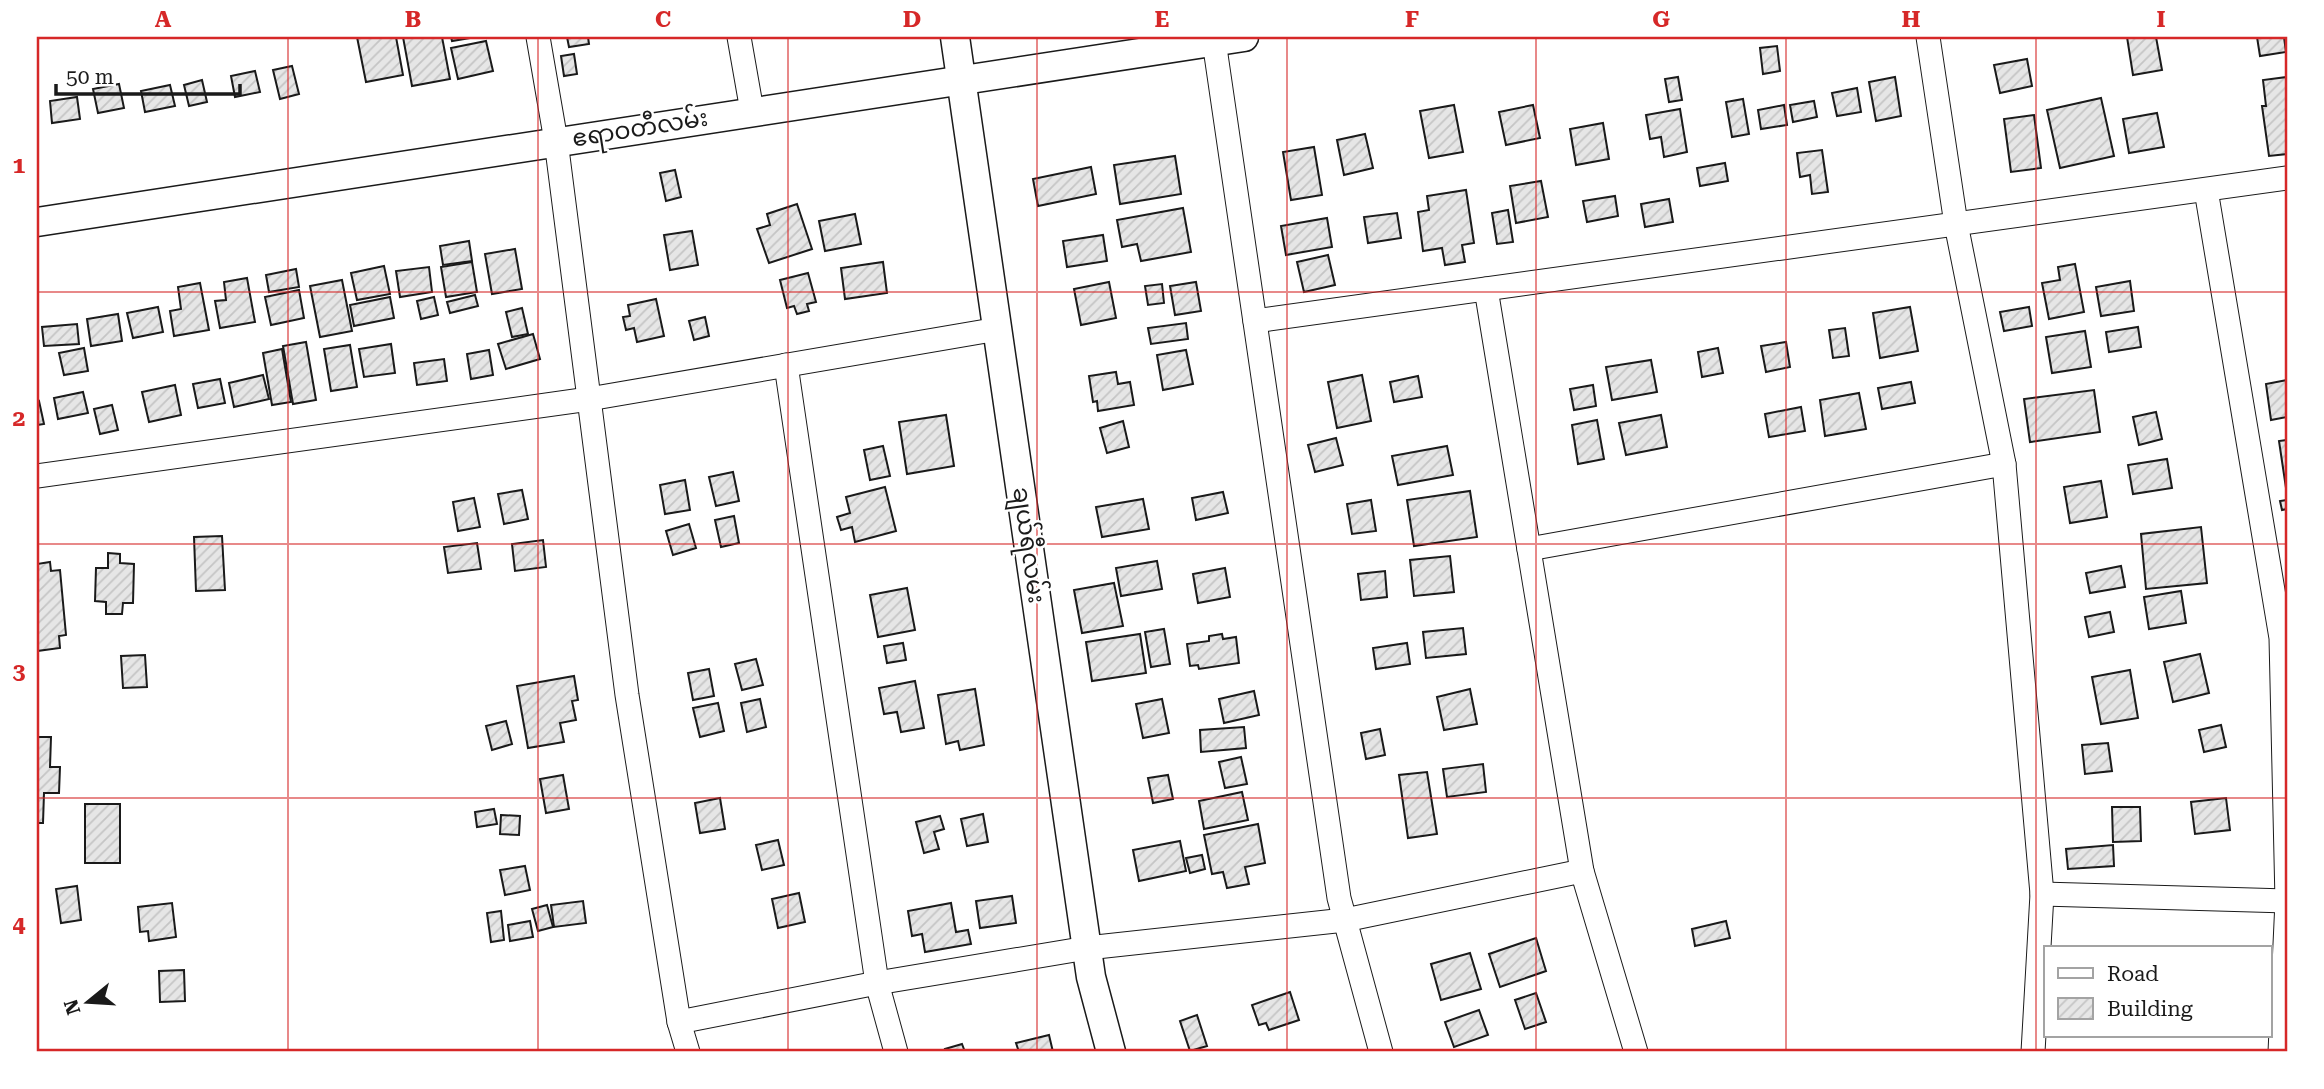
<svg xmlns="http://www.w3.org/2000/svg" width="2324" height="1089" font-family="'Roboto Serif','Noto Sans Myanmar',serif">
<defs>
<pattern id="building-hatch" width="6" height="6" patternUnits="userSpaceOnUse" patternTransform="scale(1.75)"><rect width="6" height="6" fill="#e6e6e6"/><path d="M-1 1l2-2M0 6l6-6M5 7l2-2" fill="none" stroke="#c5c5c5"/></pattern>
</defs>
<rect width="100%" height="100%" fill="#fff"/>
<!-- building -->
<g fill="url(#building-hatch)" stroke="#1a1a1a" stroke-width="2">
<path d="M357,37H396L403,75L366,82Z"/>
<path d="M403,37H442L450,79L412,86Z"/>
<path d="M451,37H476L452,41Z"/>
<path d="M567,37H588L589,44L569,47Z"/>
<path d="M2127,37H2156L2162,70L2133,75Z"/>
<path d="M2257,37H2284L2286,52L2260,56Z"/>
<path d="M486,41L493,71L458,79L451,48Z"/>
<path d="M1777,46L1780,71L1763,74L1760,48Z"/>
<path d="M574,54L577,74L564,76L561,56Z"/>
<path d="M2027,59L2032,86L2000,93L1994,65Z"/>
<path d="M292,66L299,94L280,99L273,70Z"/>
<path d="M255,71L260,92L235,97L231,76Z"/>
<path d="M1678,77L1682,100L1669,102L1665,79Z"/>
<path d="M1895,77L1901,116L1876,121L1869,82Z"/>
<path d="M2287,77V154L2269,156L2262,106H2266L2263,80Z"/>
<path d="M202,80L207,102L189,106L184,85Z"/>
<path d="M119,84L124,108L98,113L93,89Z"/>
<path d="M170,85L175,106L145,112L141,91Z"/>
<path d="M1857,88L1861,112L1837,116L1832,93Z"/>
<path d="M77,97L80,119L52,123L50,101Z"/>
<path d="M2101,98L2114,156L2060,168L2047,110Z"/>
<path d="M1743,99L1749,134L1732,137L1726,102Z"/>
<path d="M1814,101L1817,117L1793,122L1790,105Z"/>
<path d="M1454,105L1463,152L1429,158L1420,111Z"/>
<path d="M1533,105L1540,138L1506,145L1499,112Z"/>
<path d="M1784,105L1787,125L1761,129L1758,110Z"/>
<path d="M1680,109L1687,152L1664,157L1661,137L1650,139L1646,115Z"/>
<path d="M2157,113L2164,147L2129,153L2123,119Z"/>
<path d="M2034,115L2041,168L2011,172L2004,119Z"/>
<path d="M1603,123L1609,159L1576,165L1570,129Z"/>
<path d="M1365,134L1373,168L1344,175L1337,140Z"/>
<path d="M1314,147L1322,195L1291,200L1283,152Z"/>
<path d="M1822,150L1828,192L1812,194L1810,175L1800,177L1797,153Z"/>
<path d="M1175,156L1181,194L1120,204L1114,165Z"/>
<path d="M1725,163L1728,181L1700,186L1697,168Z"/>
<path d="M1091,167L1096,194L1038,206L1033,179Z"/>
<path d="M675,170L681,197L666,201L660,173Z"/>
<path d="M1541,181L1548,217L1516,223L1510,186Z"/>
<path d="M1466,190L1474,243L1462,245L1465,262L1445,265L1442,248L1423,251L1418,212L1429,210L1427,196Z"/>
<path d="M1615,196L1618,216L1587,222L1583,201Z"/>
<path d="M1669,199L1673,222L1645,227L1641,204Z"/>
<path d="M797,204L812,249L769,263L757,229L770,225L767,214Z"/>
<path d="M1183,208L1191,252L1141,261L1137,244L1122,247L1117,220Z"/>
<path d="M1508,210L1513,242L1497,244L1492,213Z"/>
<path d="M1397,213L1401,238L1368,243L1364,217Z"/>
<path d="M855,214L861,244L825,251L819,221Z"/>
<path d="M1327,218L1332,247L1286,255L1281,226Z"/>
<path d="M692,231L698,265L670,270L664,235Z"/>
<path d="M1103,235L1107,261L1067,267L1063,241Z"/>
<path d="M469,241L472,261L443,265L440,246Z"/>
<path d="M515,249L522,289L492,294L485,254Z"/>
<path d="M1328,255L1335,285L1304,292L1297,262Z"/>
<path d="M472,262L477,292L446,297L441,267Z"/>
<path d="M883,262L887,293L845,299L841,268Z"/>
<path d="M2075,264L2084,312L2049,319L2042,283L2060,280L2058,267Z"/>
<path d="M384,266L390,294L357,300L351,273Z"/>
<path d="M429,267L432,292L400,297L396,271Z"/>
<path d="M296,269L299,287L269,292L266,275Z"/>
<path d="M808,273L816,302L807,304L809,311L797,314L794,306L787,308L780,280Z"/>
<path d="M247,278L255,322L220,328L215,301L226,300L224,282Z"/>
<path d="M342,280L352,331L320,337L310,286Z"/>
<path d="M2130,281L2134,311L2101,316L2096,287Z"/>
<path d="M1109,282L1116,318L1081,325L1074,289Z"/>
<path d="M1196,282L1201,311L1175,315L1170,286Z"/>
<path d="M200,283L209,330L174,336L170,311L181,309L178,287Z"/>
<path d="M1162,284L1164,303L1148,305L1145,286Z"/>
<path d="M299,290L304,318L271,325L265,297Z"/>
<path d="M475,295L478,306L450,313L447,302Z"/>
<path d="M390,297L394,318L354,326L350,305Z"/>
<path d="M434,297L438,315L421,319L417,301Z"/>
<path d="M656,299L664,336L637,342L634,328L626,330L623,317L630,316L628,305Z"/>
<path d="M158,307L163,332L133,338L127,313Z"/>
<path d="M1910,307L1918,351L1880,358L1873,313Z"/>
<path d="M2029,307L2032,326L2004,331L2000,312Z"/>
<path d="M522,308L528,334L512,337L506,312Z"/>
<path d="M118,314L122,341L91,346L87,319Z"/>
<path d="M705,317L709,336L694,340L689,321Z"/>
<path d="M1186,323L1188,339L1151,344L1148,328Z"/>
<path d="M77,324L79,344L44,346L42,327Z"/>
<path d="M2138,327L2141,347L2109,352L2106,332Z"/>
<path d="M1845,328L1849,356L1833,358L1829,330Z"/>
<path d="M2085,331L2091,367L2052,373L2046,337Z"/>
<path d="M533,334L540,359L506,369L498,344Z"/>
<path d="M306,342L316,400L293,404L283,346Z"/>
<path d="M1786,342L1790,367L1766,372L1761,346Z"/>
<path d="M391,344L395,373L364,377L359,349Z"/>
<path d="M350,345L357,387L331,391L324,349Z"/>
<path d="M84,348L88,371L64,375L59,353Z"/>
<path d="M1718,348L1723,373L1702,377L1698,352Z"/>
<path d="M282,349L291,402L272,405L263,353Z"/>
<path d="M489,350L493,375L471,379L467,354Z"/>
<path d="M1186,350L1193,384L1163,390L1157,355Z"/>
<path d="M444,359L447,381L417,385L414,363Z"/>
<path d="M1651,360L1657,392L1612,400L1606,367Z"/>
<path d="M1116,372L1118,384L1130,382L1134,405L1098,411L1097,401L1093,402L1089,376Z"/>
<path d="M263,375L269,399L234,407L229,383Z"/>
<path d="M1362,375L1371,421L1337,428L1328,382Z"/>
<path d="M1418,376L1422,397L1394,402L1390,382Z"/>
<path d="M220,379L225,403L198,408L193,384Z"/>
<path d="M2287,380V417L2271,420L2266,384Z"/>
<path d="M1911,382L1915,403L1882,409L1878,388Z"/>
<path d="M175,385L181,415L149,422L142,392Z"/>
<path d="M1593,385L1596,406L1574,410L1570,389Z"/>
<path d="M2094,390L2100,432L2030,442L2024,399Z"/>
<path d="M83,392L88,413L58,419L54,398Z"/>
<path d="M1859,393L1866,429L1825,436L1820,400Z"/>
<path d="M39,401L44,424L37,425V402Z"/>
<path d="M112,405L118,430L100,434L94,409Z"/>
<path d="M1801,407L1805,431L1769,437L1765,414Z"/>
<path d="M2156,412L2162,439L2139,445L2133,417Z"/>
<path d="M946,415L954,466L907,474L899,422Z"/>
<path d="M1661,415L1667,447L1626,455L1619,423Z"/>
<path d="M1597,420L1604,459L1578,464L1572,425Z"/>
<path d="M1123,421L1129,447L1107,453L1100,428Z"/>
<path d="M1336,438L1343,465L1315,472L1308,445Z"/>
<path d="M2287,440V488H2286L2279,441Z"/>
<path d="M883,446L890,476L870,480L864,450Z"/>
<path d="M1447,446L1453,475L1398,485L1392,456Z"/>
<path d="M2167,459L2172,488L2133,494L2128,465Z"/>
<path d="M733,472L739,501L716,506L709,477Z"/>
<path d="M685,480L690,510L665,514L660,485Z"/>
<path d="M2101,481L2107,517L2070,523L2064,487Z"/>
<path d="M885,487L896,531L855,542L852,527L841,530L837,517L850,513L846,497Z"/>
<path d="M522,490L528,519L504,524L498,494Z"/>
<path d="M1470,491L1477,537L1414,546L1407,500Z"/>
<path d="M1223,492L1228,513L1196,520L1192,498Z"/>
<path d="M474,498L480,527L458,531L453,502Z"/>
<path d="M1143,499L1149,529L1102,537L1096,507Z"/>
<path d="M1371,500L1376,531L1352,534L1347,504Z"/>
<path d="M2287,500V512V509L2282,510L2280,501Z"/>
<path d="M734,516L739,543L721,547L715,520Z"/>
<path d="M689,524L696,548L673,555L666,531Z"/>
<path d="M2201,527L2207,583L2146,589L2141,534Z"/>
<path d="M222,536L225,590L196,591L194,537Z"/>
<path d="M543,540L546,567L515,571L512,544Z"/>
<path d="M477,543L481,569L448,573L444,547Z"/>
<path d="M108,553L120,554V563L134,564L133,603H123L122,614H106V602L95,601L96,568H108Z"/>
<path d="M1450,556L1454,592L1414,596L1410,560Z"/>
<path d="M1157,561L1162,589L1121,596L1116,568Z"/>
<path d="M50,562L51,571L60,570L66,635L59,636L60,648L37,651V564Z"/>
<path d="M2121,566L2125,587L2090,593L2086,573Z"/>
<path d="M1225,568L1230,597L1198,603L1193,574Z"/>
<path d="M1385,571L1387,597L1361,600L1358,574Z"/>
<path d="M1114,583L1123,626L1082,633L1074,590Z"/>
<path d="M907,588L915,630L878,637L870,595Z"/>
<path d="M2181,591L2186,623L2149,629L2144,597Z"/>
<path d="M2110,612L2114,632L2089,637L2085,617Z"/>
<path d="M1463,628L1466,654L1426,658L1423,632Z"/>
<path d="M1164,629L1170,664L1151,667L1145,632Z"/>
<path d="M1140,634L1146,673L1092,681L1086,642Z"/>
<path d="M1222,634L1223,639L1236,637L1239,663L1199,669L1198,665L1190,666L1187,644L1209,641V636Z"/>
<path d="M903,643L906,660L887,663L884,646Z"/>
<path d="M1407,643L1410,664L1376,669L1373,648Z"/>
<path d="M2200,654L2209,693L2173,702L2164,662Z"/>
<path d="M145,655L147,687L123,688L121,656Z"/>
<path d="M756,659L763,685L742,690L735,664Z"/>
<path d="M709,669L714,696L693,700L688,673Z"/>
<path d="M2130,670L2138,718L2101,724L2092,677Z"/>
<path d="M574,676L578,700L572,701L576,720L560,723L564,742L528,748L517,686Z"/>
<path d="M915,681L924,728L901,732L897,712L884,714L879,688Z"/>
<path d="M975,689L984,745L960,750L958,741L946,744L938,695Z"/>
<path d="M1470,689L1477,724L1444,730L1437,697Z"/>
<path d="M1254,691L1259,715L1224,723L1219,699Z"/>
<path d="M760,699L766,727L747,732L741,703Z"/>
<path d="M1162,699L1169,733L1143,738L1136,704Z"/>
<path d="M718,703L724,731L700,737L693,708Z"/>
<path d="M506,721L512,744L492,750L486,726Z"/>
<path d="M2221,725L2226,747L2204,752L2199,730Z"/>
<path d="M1244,727L1246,748L1201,752L1200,730Z"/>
<path d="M1380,729L1385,755L1366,759L1361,733Z"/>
<path d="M37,737H51L50,767H60L59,793H44L43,823H37Z"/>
<path d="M2108,743L2112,771L2085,774L2082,745Z"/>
<path d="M1241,757L1247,784L1225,788L1219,762Z"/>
<path d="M1483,764L1486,792L1447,797L1443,769Z"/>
<path d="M1427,772L1437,834L1408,838L1399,775Z"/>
<path d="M563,775L569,809L546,813L540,779Z"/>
<path d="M1168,775L1173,799L1153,803L1148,778Z"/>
<path d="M1242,792L1248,820L1204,829L1199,801Z"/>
<path d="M720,798L725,829L700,833L695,803Z"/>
<path d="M2226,798L2230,830L2195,834L2191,802Z"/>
<rect x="85" y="804" width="35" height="59"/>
<path d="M2112,807H2140L2141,841L2113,842Z"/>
<path d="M494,809L497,824L477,827L475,812Z"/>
<path d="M983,814L988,842L967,846L961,819Z"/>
<path d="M501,815L520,816L519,835L500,834Z"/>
<path d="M940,816L944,829L934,832L939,849L924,853L916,822Z"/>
<path d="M1258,824L1265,863L1245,867L1249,884L1227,888L1223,872L1212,874L1204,835Z"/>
<path d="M778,840L784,865L762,870L756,845Z"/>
<path d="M1180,841L1186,871L1139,881L1133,850Z"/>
<path d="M2113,845L2114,866L2068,869L2066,849Z"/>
<path d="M1202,855L1205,869L1190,873L1186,858Z"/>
<path d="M525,866L530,890L505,895L500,870Z"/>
<path d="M77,886L81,920L61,923L56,889Z"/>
<path d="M799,893L805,922L778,928L772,899Z"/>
<path d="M1012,896L1016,923L980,928L976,901Z"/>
<path d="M583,901L586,923L554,927L551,905Z"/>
<path d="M172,903L176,937L149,941L148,931L140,932L138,907Z"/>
<path d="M951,903L956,932L968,930L971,944L925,952L922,934L912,936L908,911Z"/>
<path d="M547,905L553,927L538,931L532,909Z"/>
<path d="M501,911L504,940L491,942L487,913Z"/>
<path d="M530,921L533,937L510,941L508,925Z"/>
<path d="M1726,921L1730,938L1695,946L1692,929Z"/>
<path d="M1536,938L1546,971L1500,987L1489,954Z"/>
<path d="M1470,953L1481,989L1441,1000L1431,964Z"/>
<path d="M184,970L185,1001L160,1002L159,971Z"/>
<path d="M1290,992L1299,1020L1269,1030L1266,1023L1259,1025L1252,1005Z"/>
<path d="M1536,993L1546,1022L1525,1029L1515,1000Z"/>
<path d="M1479,1010L1488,1035L1454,1047L1445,1022Z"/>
<path d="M1197,1015L1207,1046L1190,1051L1180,1021Z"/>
<path d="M1049,1035L1053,1052H1019L1016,1043Z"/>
<path d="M962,1044L965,1052H946L945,1049Z"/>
</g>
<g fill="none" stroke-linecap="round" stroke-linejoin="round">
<!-- minor casing -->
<g stroke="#1a1a1a" stroke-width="25">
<g id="minor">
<path d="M538,37L556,141L627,695L679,1022L688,1052"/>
<path d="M739,37L752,111"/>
<path d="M1928,37L1956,224L2004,464L2042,894L2033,1052"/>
<path d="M1214,41L1339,898L1381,1052"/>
<path d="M2206,190L2281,638L2287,901L2280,1052"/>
<path d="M1486,289L1582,871L1636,1052"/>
<path d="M1255,321L2287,178"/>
<path d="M786,365L877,983L896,1052"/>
<path d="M37,476L589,399L998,329"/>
<path d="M1529,549L2004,464"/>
<path d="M2042,894L2287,901"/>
<path d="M679,1022L877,983L1087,948L1345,920L1582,871"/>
</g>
</g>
<!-- tertiary casing -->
<g stroke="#1a1a1a" stroke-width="31">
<g id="tertiary">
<path d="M955,37L1091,977L1111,1052"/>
<path d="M37,222L1244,37"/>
</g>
</g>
<!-- minor -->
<use href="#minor" stroke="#fff" stroke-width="23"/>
<!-- tertiary -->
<use href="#tertiary" stroke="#fff" stroke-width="28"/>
</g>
<!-- grid -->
<path fill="none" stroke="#d62828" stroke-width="2" stroke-opacity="0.55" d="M288,37V1052M538,37V1052M788,37V1052M1037,37V1052M1287,37V1052M1536,37V1052M1786,37V1052M2036,37V1052M37,292H2287M37,544H2287M37,798H2287"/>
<g text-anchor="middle" stroke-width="5" stroke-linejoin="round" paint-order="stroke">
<!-- street labels -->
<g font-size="24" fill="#1a1a1a" stroke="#fff">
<text transform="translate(640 128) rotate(-9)" y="8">ဧရာဝတီလမ်း</text>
<text transform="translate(1029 545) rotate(82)" y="8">ချယ်ရီလမ်း</text>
</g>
</g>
<!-- border -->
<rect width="2324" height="1089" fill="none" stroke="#ffffff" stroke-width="77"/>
<!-- legend -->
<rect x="2044" y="946" width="228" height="91" fill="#ffffff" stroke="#a3a3a3" stroke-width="2"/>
<rect x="2058" y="968" width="35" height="10" fill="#ffffff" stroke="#a3a3a3" stroke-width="2"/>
<text x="2107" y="981" font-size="21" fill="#1a1a1a">Road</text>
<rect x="2058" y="998" width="35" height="21" fill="url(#building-hatch)" stroke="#a3a3a3" stroke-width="2"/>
<text x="2107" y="1016" font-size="21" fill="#1a1a1a">Building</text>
<!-- north arrow -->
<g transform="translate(88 1002) rotate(252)" stroke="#ffffff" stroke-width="5" paint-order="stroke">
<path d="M0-5L12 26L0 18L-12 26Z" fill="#1a1a1a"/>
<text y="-10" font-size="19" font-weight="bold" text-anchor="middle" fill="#1a1a1a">N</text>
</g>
<!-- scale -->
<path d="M56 84v10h184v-10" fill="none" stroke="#1a1a1a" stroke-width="3.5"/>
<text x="66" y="84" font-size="21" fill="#1a1a1a" stroke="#ffffff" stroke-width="5" paint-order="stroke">50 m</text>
<rect x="38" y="38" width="2248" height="1012" fill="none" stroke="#d62828" stroke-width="2.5"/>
<g font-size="23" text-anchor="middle" font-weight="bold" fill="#d62828">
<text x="163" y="27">A</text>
<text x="413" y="27">B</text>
<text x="663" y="27">C</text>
<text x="912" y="27">D</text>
<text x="1162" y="27">E</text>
<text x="1412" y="27">F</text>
<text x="1661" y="27">G</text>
<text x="1911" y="27">H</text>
<text x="2161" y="27">I</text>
<text x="19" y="173">1</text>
<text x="19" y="426">2</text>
<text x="19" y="679">3</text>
<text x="19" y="932">4</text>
</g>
</svg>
